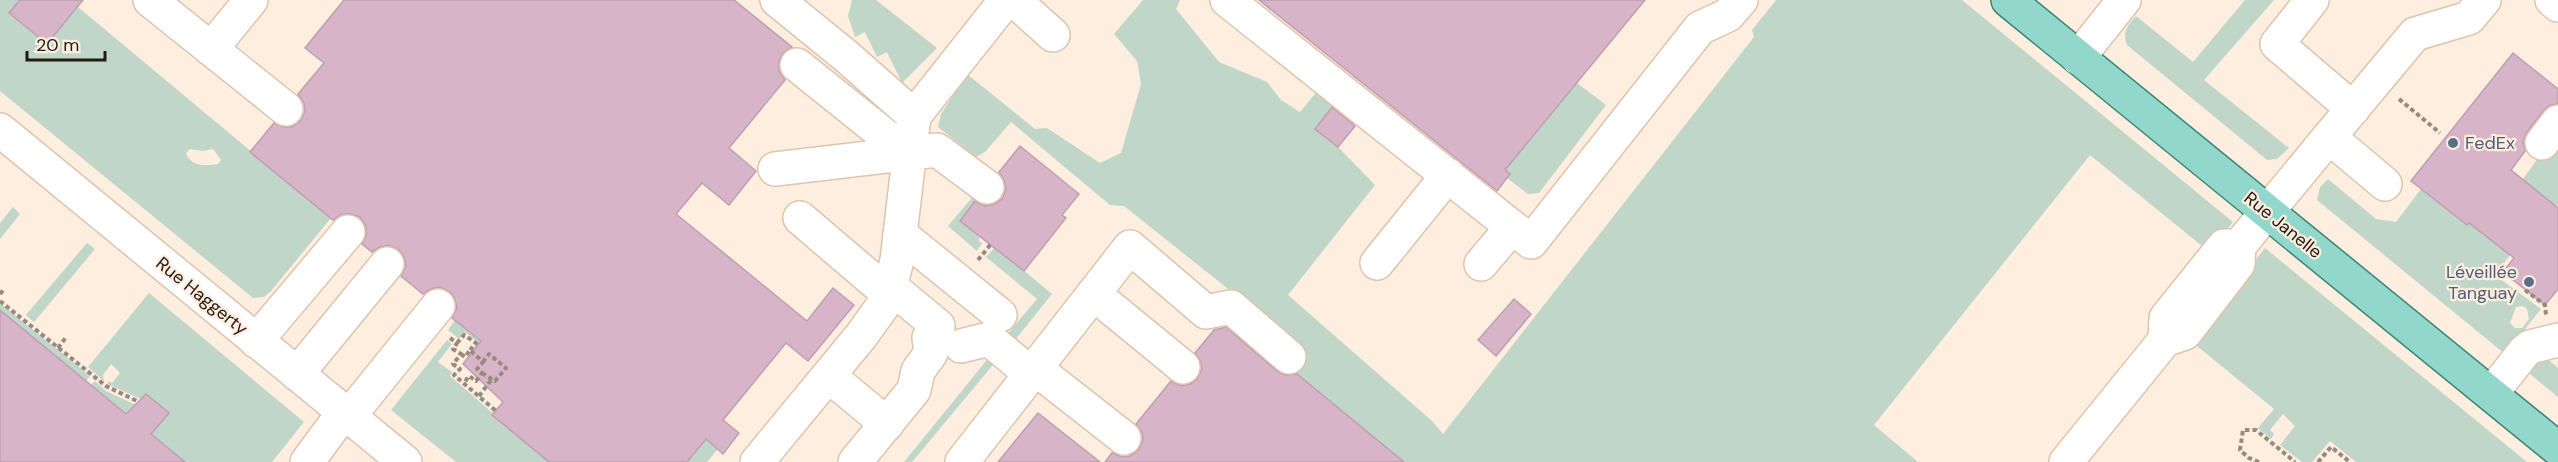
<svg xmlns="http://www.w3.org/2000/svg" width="2558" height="462" font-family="'DM Sans',sans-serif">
<rect width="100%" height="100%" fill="#feeedf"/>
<!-- green -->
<g fill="#c0d6c8" fill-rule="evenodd">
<path d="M0,0H20L9,14L47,44L78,7L331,218L271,291L264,297L253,298L0,91ZM190,149L203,151L213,149L221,160L218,164C205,166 191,167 186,153Z"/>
<path d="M852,0H876L937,48L902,83L887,52L877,57L865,32L855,37L848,16Z"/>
<path d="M1143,0H1180L1176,9L1219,62L1267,82L1281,100L1300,112L1319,89L1335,102L1315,129L1338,147L1375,185L1288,295L1432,421L1443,434L1754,37L1752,30L1776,0H1962L2233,222L2157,318L2207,250L2090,155L1874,425L1918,462H1404L1297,374L1295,354L1242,300L1124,206L1110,205L1011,122L985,152L976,157L938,127L941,114L967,74L1035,129L1047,128L1100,163L1121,153L1141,84L1137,61L1114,34Z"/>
<path d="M2245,0H2274L2204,80L2289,148L2277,159L2267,160L2127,45C2122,32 2127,26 2136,16L2193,62Z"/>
<path d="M1577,83L1606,105L1539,193L1528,194L1507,178L1510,174L1505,170Z"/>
<path d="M2558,130V205L2499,246L2510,255L2495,275L2541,309L2505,354L2317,200L2320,187L2328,179L2376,219L2396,222L2421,189L2467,225L2495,190L2508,200ZM2523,306L2527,309L2529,319L2522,328H2515L2510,323L2516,307Z"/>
<path d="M975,194L978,197L960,221L979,237V241L982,243L977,251L948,226Z"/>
<path d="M13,207L20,214L0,239V223Z"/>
<path d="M87,243L95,249L34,322L26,315Z"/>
<path d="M995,247L1052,294L1011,345L1003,339L1037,299L986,257Z"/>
<path d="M2265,248L2527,462H2356L2330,441L2312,462H2302L2280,445L2295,426L2283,414L2270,430L2274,434L2271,439L2258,428L2274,409L2191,341Z"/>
<path d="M149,293L304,422L272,462H185L91,385L95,381L106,391L136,405L132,411L155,430L168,413L146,394L141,399L107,384L109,381L112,383L120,373L111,364L103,375L104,381L88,367Z"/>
<path d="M0,303L90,376L86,381L0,310Z"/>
<path d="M455,320L490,349L483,357L473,348L478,343L465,332L459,339L448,330Z"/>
<path d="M447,340L452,344L438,362L452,372L450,376L549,462H456L391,410Z"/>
<path d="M2541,354L2558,368V397L2525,370Z"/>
<path d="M991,355L997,360L912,462H904Z"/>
<path d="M706,439L718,449L707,462H687Z"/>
</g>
<!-- building -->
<g fill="#d8b4c8" stroke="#be9fb1" stroke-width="1.5">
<path d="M20,0H83L47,44L9,13Z"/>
<path d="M344,0H734L792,47L783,53L779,62V71L785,80L729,148L756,171L729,205L702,183L676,214L807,321L833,288L854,305L808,361L786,343L723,420L739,433L723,454L706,439L687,462H549L492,415L503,402L463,364L481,341L452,318L457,308L455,299L450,292L440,287L431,289L423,294L401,276L406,266L404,257L399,250L389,245L380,247L372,252L362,244L366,236V226L360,217L351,214H342L333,220L250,152L274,123L283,127H292L301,120L305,111L304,103L298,94L324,63L305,48Z"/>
<path d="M1259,0H1645L1505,170L1510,174L1497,191Z"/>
<path d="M2513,53L2558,89V104L2550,105L2544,110L2527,132L2523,141L2525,151L2511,170L2558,208V289L2545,305L2503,272L2514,258L2469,223L2467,225L2411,181Z"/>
<path d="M1332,107L1355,126L1338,147L1315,129Z"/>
<path d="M1020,146L1079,194L1062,215L1066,218L1024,271L960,221L975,201L985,206L994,204L1002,199L1006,189L1004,180L999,172Z"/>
<path d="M1514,299L1531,314L1496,356L1478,340Z"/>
<path d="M0,310L126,414L146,394L169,413L151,434L185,462H0Z"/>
<path d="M1226,327L1277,371L1286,375L1297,374L1404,462H1105L1112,453L1122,457L1130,456L1138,450L1143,440L1142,432L1136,424L1171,381L1181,386L1190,384L1197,379L1202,369L1200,360L1195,353L1214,330Z"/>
<path d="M1038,413L1100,462H998Z"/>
</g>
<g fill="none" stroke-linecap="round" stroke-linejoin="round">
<!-- minor casing -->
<g stroke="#dec4ad" stroke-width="36">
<g id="minor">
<path d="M150,0L286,109"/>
<path d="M1014,0L1053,35"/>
<path d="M1227,0L1531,242L1700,28L1728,15L1741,0"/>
<path d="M2312,0L2277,44L2353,109"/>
<path d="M2552,0L2558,5"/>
<path d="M211,49L251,0"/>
<path d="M2078,58L2124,0"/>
<path d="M797,65L908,154"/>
<path d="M914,116L1006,0"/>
<path d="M0,130L405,462"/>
<path d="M2329,137L2415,34L2469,18L2484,0"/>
<path d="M2542,143L2558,122"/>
<path d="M775,169L937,150L987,187"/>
<path d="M800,218L889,294"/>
<path d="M900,234L1000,315"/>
<path d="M2239,246H2224L2166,318L2165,340L2185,333L2238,264L2239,246L2329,137L2385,184"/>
<path d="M1377,263L1448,175"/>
<path d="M1481,264L1512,227"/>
<path d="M1094,294L1183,367"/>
<path d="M256,341L348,232"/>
<path d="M961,346L989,339L1031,374"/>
<path d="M1036,369L1124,438"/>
<path d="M297,374L387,264"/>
<path d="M829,376L887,424"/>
<path d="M2491,394L2524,352L2530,347L2558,340"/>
<path d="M349,416L438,306"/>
<path d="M307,462L344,412"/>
<path d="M757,462L861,336L887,300L897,260L914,116L846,56L777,0"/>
<path d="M855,462L914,390L918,371L931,353L929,338L938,326L891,287"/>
<path d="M962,462L1130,247L1206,312L1231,307L1289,357"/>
<path d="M2066,462L2165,340"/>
</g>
</g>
<!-- major casing -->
<g stroke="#3c8473" stroke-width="36">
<path id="major" d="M2008,0L2558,449"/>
</g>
<!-- path -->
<g stroke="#978a7e" stroke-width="4" stroke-dasharray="4.5 3" stroke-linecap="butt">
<path d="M2399,99L2440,133"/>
<path d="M978,260L991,244"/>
<path d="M2525,290L2545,305L2546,315"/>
<path d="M0,294L4,289"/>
<path d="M0,301L106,386L139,402"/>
<path d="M450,338L457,343L453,349L461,354L453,364L460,369L454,375L496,411"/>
<path d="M457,343L464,335L476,343L470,350"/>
<path d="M58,348L67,336"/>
<path d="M461,354L465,357L470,350L483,362L477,369L482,373L476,381L469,376L464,383"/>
<path d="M482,373L495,381L506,368L489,354L483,362"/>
<path d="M479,396L492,379"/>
<path d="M2259,462L2249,458L2240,450L2243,430H2256L2295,462"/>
<path d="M2318,462L2331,447L2350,462"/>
</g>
<!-- minor -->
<use href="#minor" stroke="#fff" stroke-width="33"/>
<!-- major -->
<use href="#major" stroke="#92d7cb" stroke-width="33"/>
</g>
<!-- markers -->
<g fill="#5c6f8a" stroke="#feeedf" stroke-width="2">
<circle cx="2453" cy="143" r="6"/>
<circle cx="2529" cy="282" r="6"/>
</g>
<g text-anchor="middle" stroke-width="4.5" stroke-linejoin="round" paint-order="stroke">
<!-- service labels -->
<g font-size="18" fill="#4e5e75" stroke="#feeedf" text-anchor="start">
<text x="2465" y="149">FedEx</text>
<text x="2517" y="278" text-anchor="end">Léveillée<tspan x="2517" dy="21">Tanguay</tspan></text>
</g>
<!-- street labels -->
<g font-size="18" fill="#231a11" stroke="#feeedf">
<text transform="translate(2283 225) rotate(39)" y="6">Rue Janelle</text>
<text transform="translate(202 296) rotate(39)" y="6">Rue Haggerty</text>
</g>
</g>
<!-- scale -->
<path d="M27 51v9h78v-9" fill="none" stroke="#231a11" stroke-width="3"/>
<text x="36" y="51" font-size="18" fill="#231a11" stroke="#feeedf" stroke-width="4.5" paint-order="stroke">20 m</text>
</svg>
